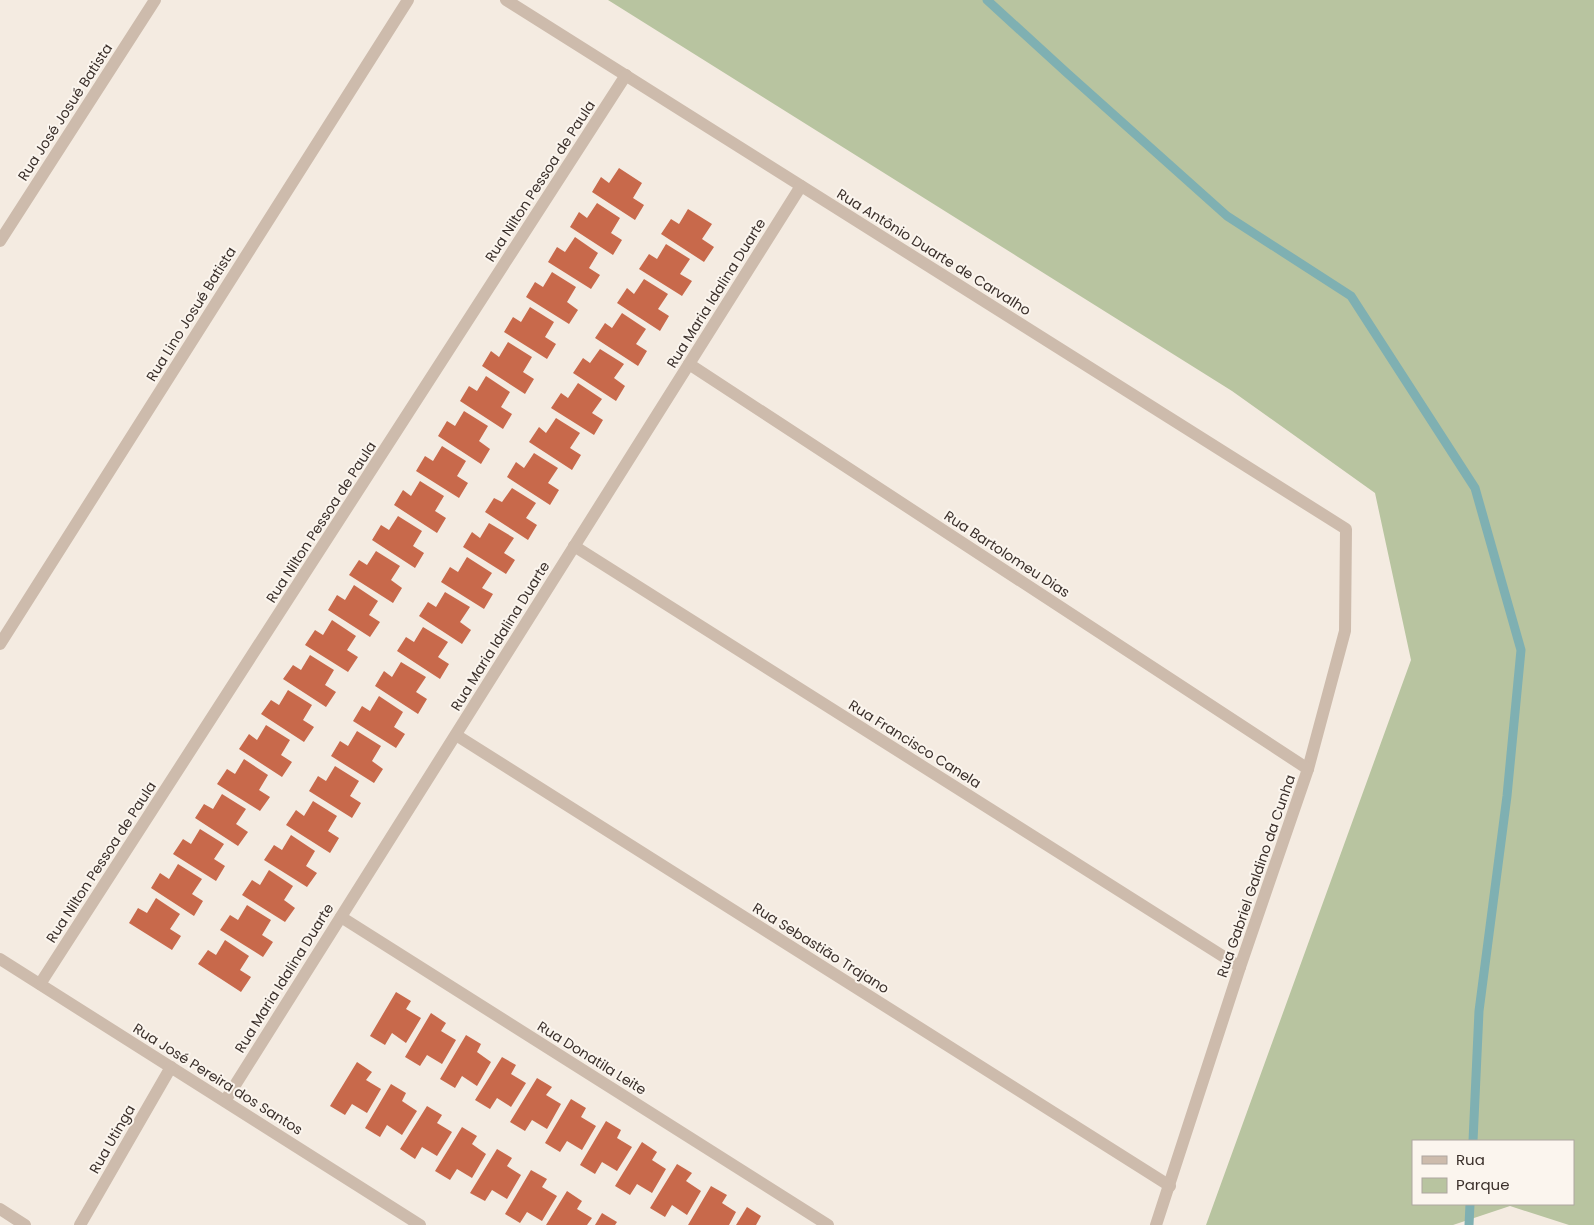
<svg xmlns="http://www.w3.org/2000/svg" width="1594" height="1225" font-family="Poppins,sans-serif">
<rect width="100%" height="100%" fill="#f4ebe1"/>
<!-- green -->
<path fill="#b8c4a0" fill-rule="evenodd" d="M608,0H1594V1225H1569L1510,1206L1453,1225H1206L1411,660L1375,493L1232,391ZM1413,1141H1573V1204H1413Z"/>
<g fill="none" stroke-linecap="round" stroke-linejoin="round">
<!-- stream -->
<g stroke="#7fb0b2" stroke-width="9">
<path d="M987,0L1067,73L1227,216L1351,296L1475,488L1521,650L1507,796L1479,1011L1473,1141"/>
<path d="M1469,1225L1470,1204"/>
</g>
</g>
<!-- building -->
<g fill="#c8694b">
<path d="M619,168L642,183L633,198L644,205L635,220L592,192L601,177L609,183Z"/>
<path d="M597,203L620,218L611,233L622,240L613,255L570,227L579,212L587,218Z"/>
<path d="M688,209L712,224L702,239L714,247L704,262L661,234L671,219L679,224Z"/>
<path d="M575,237L598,253L589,268L600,275L591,289L548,262L557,247L565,252Z"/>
<path d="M666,244L690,259L680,274L692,281L682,296L639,269L649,254L657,259Z"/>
<path d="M552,272L576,287L567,302L578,310L569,324L526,297L535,282L543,287Z"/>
<path d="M644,279L668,294L658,309L669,316L660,331L617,303L627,288L634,294Z"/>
<path d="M530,307L554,322L545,337L556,344L547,359L504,332L513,317L521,322Z"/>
<path d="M622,313L646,329L636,344L647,351L638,366L595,338L605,323L612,328Z"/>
<path d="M508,342L532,357L523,372L534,379L525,394L482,366L491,351L499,357Z"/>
<path d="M600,349L624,364L614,378L625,386L616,401L573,373L583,358L590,363Z"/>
<path d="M486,376L510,392L501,407L512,414L503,429L460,401L469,386L477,391Z"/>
<path d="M578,383L602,399L592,413L603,420L594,435L551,408L561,393L568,398Z"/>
<path d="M464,411L488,426L479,441L490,449L481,464L438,436L447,421L455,426Z"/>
<path d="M556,418L580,433L570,448L581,455L572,470L529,442L539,427L546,433Z"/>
<path d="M442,446L466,461L457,476L468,483L459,498L416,471L425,456L433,461Z"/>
<path d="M534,453L558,468L548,483L559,490L550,505L507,477L516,462L524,468Z"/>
<path d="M420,481L444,496L435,511L446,518L437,533L394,505L403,490L411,496Z"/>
<path d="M512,488L536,503L526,518L537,525L528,540L485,512L494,498L502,502Z"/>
<path d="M398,516L422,531L413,546L424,553L415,568L372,540L381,525L389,530Z"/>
<path d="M489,523L514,538L504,553L515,560L506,574L463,547L472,532L480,538Z"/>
<path d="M376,551L400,566L391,580L402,588L393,603L349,575L359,560L367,565Z"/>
<path d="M467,557L492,573L482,588L493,594L484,609L441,582L450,567L458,572Z"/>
<path d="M354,585L378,601L369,615L380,622L370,637L328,610L337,595L345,600Z"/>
<path d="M445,592L470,607L460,622L471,630L462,644L419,616L428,602L436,607Z"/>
<path d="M332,620L356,636L347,650L358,657L348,672L305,645L315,630L323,635Z"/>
<path d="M423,627L448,642L438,657L449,664L440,679L397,651L406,637L414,642Z"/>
<path d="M310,655L334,670L325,685L336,692L326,707L283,679L293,665L301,670Z"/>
<path d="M401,662L426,677L416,692L427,699L418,714L375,686L384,671L392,677Z"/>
<path d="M288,690L312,705L303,720L314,727L304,742L261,714L271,700L279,705Z"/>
<path d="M379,696L403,712L394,727L405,734L396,748L353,721L362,706L370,711Z"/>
<path d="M266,725L290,740L281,755L292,762L282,777L239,749L249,734L257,740Z"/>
<path d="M357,731L381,746L372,761L383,769L374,783L331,756L340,741L348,746Z"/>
<path d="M244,759L268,775L259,790L270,797L260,811L217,784L227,769L235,774Z"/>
<path d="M335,766L359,781L350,796L361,803L352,818L309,791L318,776L326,781Z"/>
<path d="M222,794L246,809L236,824L248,832L238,846L195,818L204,804L213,809Z"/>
<path d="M313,801L337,816L328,831L339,838L330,853L286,825L296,810L304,816Z"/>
<path d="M200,829L224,844L214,859L225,866L216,881L173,854L183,839L191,844Z"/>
<path d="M291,835L315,851L306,866L317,873L307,887L264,860L274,845L282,850Z"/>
<path d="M178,864L202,879L192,894L203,901L194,916L151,888L160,873L169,879Z"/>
<path d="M269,870L293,886L284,900L295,908L285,922L242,895L252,880L260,885Z"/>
<path d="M156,898L180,914L170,929L181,936L172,950L129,923L138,908L147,913Z"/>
<path d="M247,905L271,920L262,935L273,942L263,957L220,930L230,915L238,920Z"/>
<path d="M225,940L249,956L240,970L251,977L241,992L198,964L208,950L216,955Z"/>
<path d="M396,992L411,1001L406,1009L421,1018L406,1043L392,1033L385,1045L370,1036Z"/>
<path d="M431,1013L446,1023L441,1031L456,1040L442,1064L427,1055L420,1066L405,1057Z"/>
<path d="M466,1035L481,1044L477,1052L491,1062L477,1086L462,1076L455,1088L440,1079Z"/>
<path d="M502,1057L516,1065L511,1074L526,1083L511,1107L497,1098L490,1109L475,1100Z"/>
<path d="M357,1062L372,1072L366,1080L381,1089L367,1113L352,1104L345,1115L330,1106Z"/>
<path d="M537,1078L552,1087L546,1095L561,1104L547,1129L532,1120L525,1131L510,1122Z"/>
<path d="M391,1084L406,1093L402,1101L417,1111L402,1135L387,1125L380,1137L365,1128Z"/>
<path d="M571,1099L586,1108L581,1117L596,1126L582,1150L567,1141L560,1152L545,1143Z"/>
<path d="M427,1106L442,1115L437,1123L452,1132L437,1156L422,1147L415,1159L400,1149Z"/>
<path d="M606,1121L621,1130L617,1138L632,1147L617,1171L602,1162L595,1174L580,1165Z"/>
<path d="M462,1127L477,1136L472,1144L486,1154L472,1178L457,1169L450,1180L435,1171Z"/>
<path d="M642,1142L657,1152L652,1160L666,1169L652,1193L637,1184L630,1195L615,1186Z"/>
<path d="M497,1149L512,1158L507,1166L521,1175L507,1199L492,1190L485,1201L470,1193Z"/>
<path d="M677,1164L692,1173L686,1181L701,1191L687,1215L672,1205L665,1217L650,1208Z"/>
<path d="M531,1170L547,1179L542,1187L557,1196L542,1221L527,1212L520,1223L505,1214Z"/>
<path d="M711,1186L727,1195L722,1203L736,1212L729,1225H688Z"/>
<path d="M567,1191L582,1201L577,1209L592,1218L587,1225H546Z"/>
<path d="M747,1207L761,1216L756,1225H736Z"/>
<path d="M602,1213L617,1222L615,1225H595Z"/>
</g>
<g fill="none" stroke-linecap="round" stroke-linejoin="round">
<!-- minor -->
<g stroke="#cdbbac" stroke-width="12">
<path d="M506,0L1346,529L1345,631L1308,769L1240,967L1156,1225"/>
<path d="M0,241L155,0"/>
<path d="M689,364L1308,769"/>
<path d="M574,546L1240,967"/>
<path d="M0,644L408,0"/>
<path d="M456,735L1170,1186"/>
<path d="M341,917L828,1225"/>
<path d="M0,959L420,1225"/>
<path d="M40,984L626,75"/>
<path d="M225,1101L801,186"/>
<path d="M0,1209L25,1225"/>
<path d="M80,1225L171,1067"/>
</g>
</g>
<g text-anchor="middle" stroke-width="4" stroke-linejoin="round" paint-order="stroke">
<!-- street labels -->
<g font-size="14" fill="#3b302b" stroke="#fbf5ee">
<text transform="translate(65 112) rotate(-57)" y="5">Rua José Josué Batista</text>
<text transform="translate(540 181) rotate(-57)" y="5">Rua Nilton Pessoa de Paula</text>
<text transform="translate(934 252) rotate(32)" y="5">Rua Antônio Duarte de Carvalho</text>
<text transform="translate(716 293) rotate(-58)" y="5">Rua Maria Idalina Duarte</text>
<text transform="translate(191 314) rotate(-58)" y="5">Rua Lino Josué Batista</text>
<text transform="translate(321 522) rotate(-57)" y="5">Rua Nilton Pessoa de Paula</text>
<text transform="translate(1007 554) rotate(33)" y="5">Rua Bartolomeu Dias</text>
<text transform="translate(500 636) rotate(-58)" y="5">Rua Maria Idalina Duarte</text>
<text transform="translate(915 744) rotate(32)" y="5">Rua Francisco Canela</text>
<text transform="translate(101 862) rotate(-57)" y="5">Rua Nilton Pessoa de Paula</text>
<text transform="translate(1256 876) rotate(-71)" y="5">Rua Gabriel Galdino da Cunha</text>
<text transform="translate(821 948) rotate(32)" y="5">Rua Sebastião Trajano</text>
<text transform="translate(284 978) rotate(-58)" y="5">Rua Maria Idalina Duarte</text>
<text transform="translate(592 1058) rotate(32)" y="5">Rua Donatila Leite</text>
<text transform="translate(218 1079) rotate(32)" y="5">Rua José Pereira dos Santos</text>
<text transform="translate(112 1139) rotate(-60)" y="5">Rua Utinga</text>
</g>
</g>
<!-- legend -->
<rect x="1412" y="1140" width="162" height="65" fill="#fbf5ee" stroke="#aea6a0"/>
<rect x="1422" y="1156" width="25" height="8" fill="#cdbbac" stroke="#aea6a0"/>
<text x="1456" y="1165" font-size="15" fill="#3b302b">Rua</text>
<rect x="1422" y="1178" width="25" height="15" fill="#b8c4a0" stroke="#aea6a0"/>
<text x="1456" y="1190" font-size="15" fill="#3b302b">Parque</text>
</svg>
